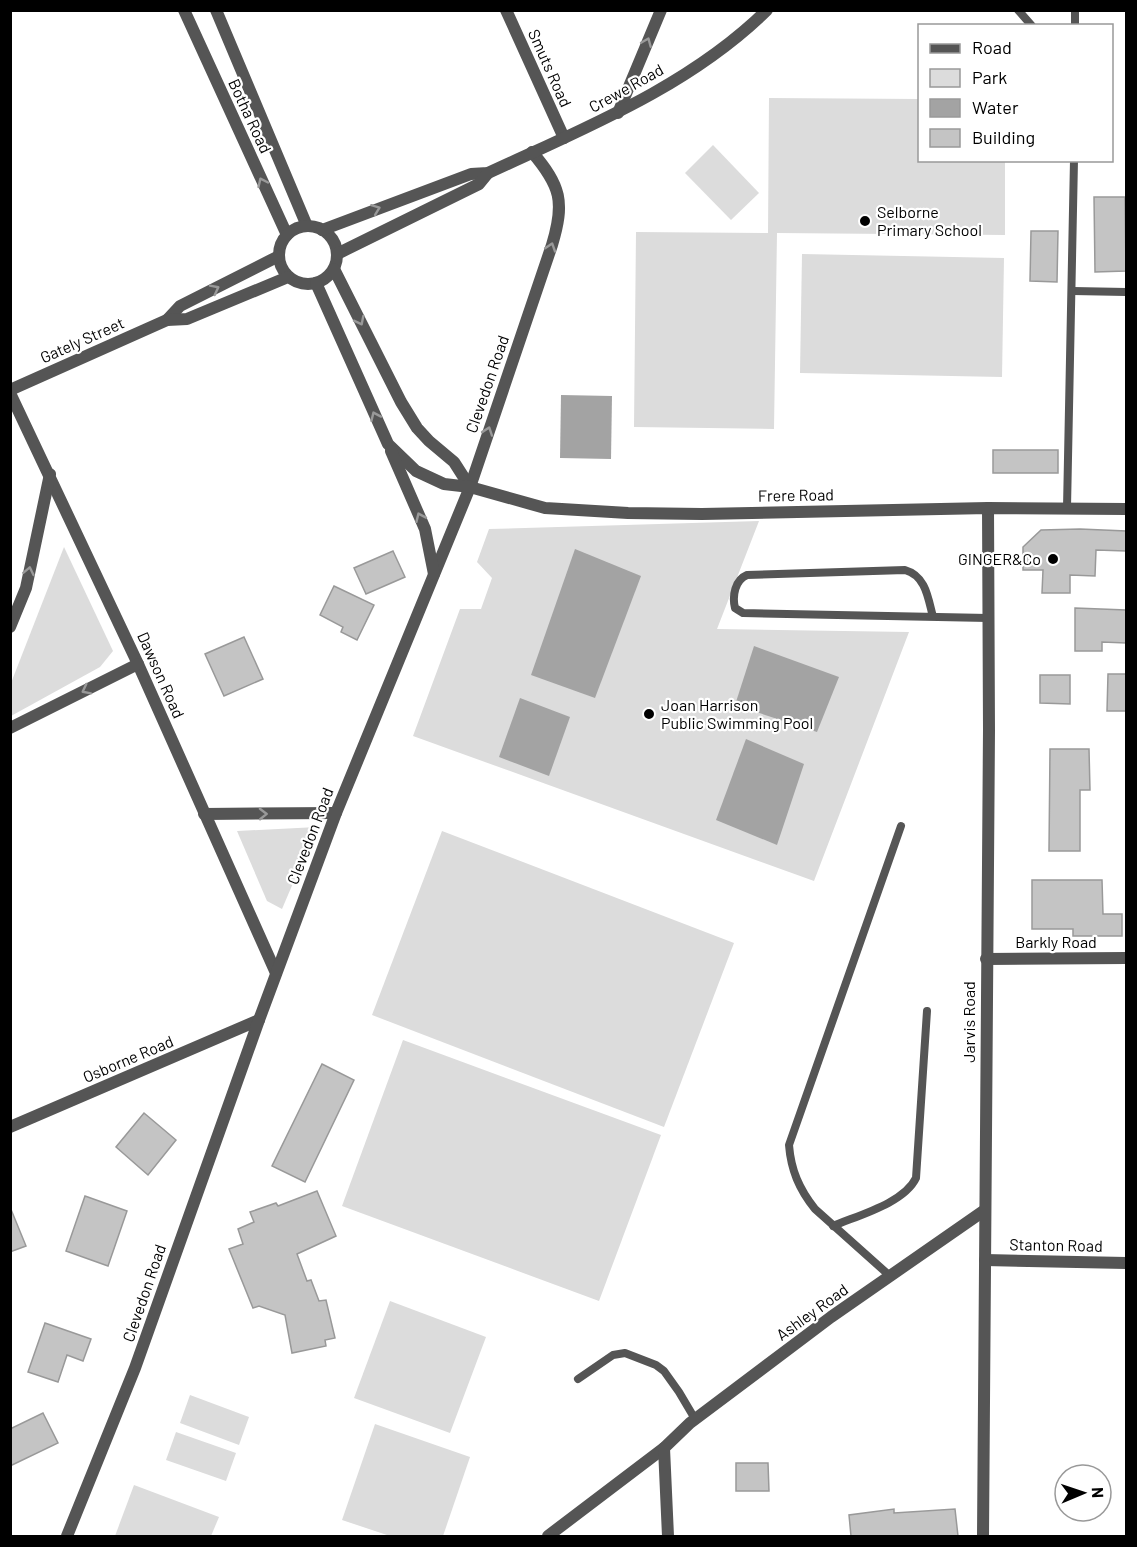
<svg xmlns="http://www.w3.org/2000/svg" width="1137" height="1547" font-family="Barlow,sans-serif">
<rect width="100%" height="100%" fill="#fff"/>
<!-- green -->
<g fill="#dcdcdc">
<path d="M769,98L919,99L920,160L1005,161V235L777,233L774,429L634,427L636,232L768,233Z"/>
<path d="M713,145L759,193L731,220L685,173Z"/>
<path d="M802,254L1004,258L1002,377L800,373Z"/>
<path d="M759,521L717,629L909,632L814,881L413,736L460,609H481L492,578L477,562L489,529Z"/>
<path d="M64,547L113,651L100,667L11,716V683Z"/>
<path d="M317,827L282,909L267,901L237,831Z"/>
<path d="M442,831L734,943L664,1127L372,1015Z"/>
<path d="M403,1040L661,1135L599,1301L342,1206Z"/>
<path d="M390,1301L486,1337L450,1433L354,1398Z"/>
<path d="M190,1395L249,1417L239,1445L180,1423Z"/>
<path d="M375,1424L470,1457L443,1536H390L342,1520Z"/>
<path d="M176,1432L236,1453L226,1481L166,1460Z"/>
<path d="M134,1485L219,1517L211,1536H115Z"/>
</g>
<!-- water -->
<g fill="#a3a3a3">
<path d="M561,395L612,396L611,459L560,458Z"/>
<path d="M575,549L641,576L595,698L531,675Z"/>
<path d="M754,646L839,677L817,732L735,705Z"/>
<path d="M520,698L570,717L549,776L499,757Z"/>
<path d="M746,739L804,764L777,845L716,820Z"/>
</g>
<!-- building -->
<g fill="#c4c4c4" stroke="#999" stroke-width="1.5">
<path d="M1094,197H1125L1126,271L1095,272Z"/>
<path d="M1031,231H1058L1057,282L1030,281Z"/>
<rect x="993" y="450" width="65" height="23"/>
<path d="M1080,529L1126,531V551L1096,550L1095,576L1070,575V593H1042L1043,570H1023V547L1041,530Z"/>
<path d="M393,551L405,577L366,594L354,568Z"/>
<path d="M334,586L374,605L357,640L341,632L343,627L320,615Z"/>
<path d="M1075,608L1126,610V643L1102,642V651H1075Z"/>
<path d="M244,637L263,679L224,696L205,654Z"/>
<path d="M1108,674H1126V711H1107Z"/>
<path d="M1040,675H1070V704L1040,703Z"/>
<path d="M1050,749H1089L1090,790H1080V851H1049Z"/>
<path d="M1032,880H1102L1103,914H1122V936H1073V929H1032Z"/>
<path d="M322,1064L354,1080L305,1182L272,1166Z"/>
<path d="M144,1113L176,1140L148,1175L116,1147Z"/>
<path d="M317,1191L336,1236L297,1254L307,1281L311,1280L319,1301L326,1300L335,1338L325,1340L326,1346L292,1353L285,1315L259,1306L253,1308L229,1249L243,1244L238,1229L254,1222L250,1212L276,1203L278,1206Z"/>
<path d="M85,1196L127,1211L108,1266L66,1251Z"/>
<path d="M10,1207L26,1246L10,1252Z"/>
<path d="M45,1323L91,1339L83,1361L67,1355L58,1382L28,1372Z"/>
<path d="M43,1413L58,1443L10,1466V1429Z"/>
<path d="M736,1463H768L769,1491H736Z"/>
<path d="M894,1509V1513L955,1509L958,1536H851L849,1515Z"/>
</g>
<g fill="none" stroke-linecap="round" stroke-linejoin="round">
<!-- service -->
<g stroke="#555" stroke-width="8">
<path d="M1018,10L1032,26"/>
<path d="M1075,26V10"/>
<path d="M1073,291L1126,292"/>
<path d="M1067,508L1074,160"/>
<path d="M933,617C928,598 926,576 905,570L747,575C735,580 732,596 735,608L743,613L988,618"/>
<path d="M833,1226C859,1215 904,1203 916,1178L927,1011"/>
<path d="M890,1276L815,1209C799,1189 791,1170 789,1145L901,826"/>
<path d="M578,1379L613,1355L625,1353L656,1365L664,1371L679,1392L695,1419"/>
</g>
<!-- minor -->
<g stroke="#555" stroke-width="12">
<path d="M184,10L287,235"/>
<path d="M216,10L307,226"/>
<path d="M506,10L564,138"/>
<path d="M618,113L661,10"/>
<path d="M10,393L138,664L276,973"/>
<path d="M10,627L26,588L50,474"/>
<path d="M10,728L138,664"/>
<path d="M204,814L336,813"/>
<path d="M986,959L1126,958"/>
<path d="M10,1127L259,1020"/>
<path d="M985,1260L1126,1263"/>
<path d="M67,1536L135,1368L259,1020L336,813L470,487L552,245C565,202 561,186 532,152"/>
<path d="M548,1536L664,1448"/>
<path d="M668,1536L664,1448L690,1423L831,1317L985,1210"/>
<path d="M983,1536L989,730L988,508"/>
</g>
<!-- tertiary -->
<g stroke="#555" stroke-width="12">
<circle cx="308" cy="255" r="29"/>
<path d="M322,230L471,174L488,173C585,128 690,86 767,10"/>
<path d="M337,254L479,184L488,173"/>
<path d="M334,269L401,402L417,428L429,441L454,462L470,487"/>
<path d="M316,283L388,444L416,471L444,484L470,487L545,508L628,513L702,514L988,508L1126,509"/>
<path d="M167,320L180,306L279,256"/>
<path d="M10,390L167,320L187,319L288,277"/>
<path d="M391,451L425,529L434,574"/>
</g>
</g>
<!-- one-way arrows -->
<defs><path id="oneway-chevron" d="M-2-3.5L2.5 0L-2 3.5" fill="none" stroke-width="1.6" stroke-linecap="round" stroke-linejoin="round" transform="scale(1.5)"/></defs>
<g stroke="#999">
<use href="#oneway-chevron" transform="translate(647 42) rotate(-67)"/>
<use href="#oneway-chevron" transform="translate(262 182) rotate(-115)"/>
<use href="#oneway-chevron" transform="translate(376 209) rotate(-21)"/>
<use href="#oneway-chevron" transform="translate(551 247) rotate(-72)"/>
<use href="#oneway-chevron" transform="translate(215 289) rotate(-27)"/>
<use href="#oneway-chevron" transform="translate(360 321) rotate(63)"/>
<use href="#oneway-chevron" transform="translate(375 416) rotate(-114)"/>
<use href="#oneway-chevron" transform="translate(488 431) rotate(-71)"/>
<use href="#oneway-chevron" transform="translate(420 517) rotate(-114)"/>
<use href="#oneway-chevron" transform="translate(29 571) rotate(-78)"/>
<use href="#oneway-chevron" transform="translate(86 690) rotate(153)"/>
<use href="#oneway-chevron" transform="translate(263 814) rotate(-1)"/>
</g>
<!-- markers -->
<g fill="#000" stroke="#fff" stroke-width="2">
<circle cx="865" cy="221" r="6"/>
<circle cx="1053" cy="559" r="6"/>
<circle cx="649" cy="714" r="6"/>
</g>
<g text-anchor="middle" stroke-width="4.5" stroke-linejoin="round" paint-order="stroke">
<!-- street labels -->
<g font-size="16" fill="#000" stroke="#fff">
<text transform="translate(550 68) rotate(66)" y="6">Smuts Road</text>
<text transform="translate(626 88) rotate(-29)" y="6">Crewe Road</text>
<text transform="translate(250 116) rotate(65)" y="6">Botha Road</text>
<text transform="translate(82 340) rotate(-24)" y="6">Gately Street</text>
<text transform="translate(487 384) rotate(-71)" y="6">Clevedon Road</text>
<text transform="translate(796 495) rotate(-1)" y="6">Frere Road</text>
<text transform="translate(161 675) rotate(66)" y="6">Dawson Road</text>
<text transform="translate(310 836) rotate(-69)" y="6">Clevedon Road</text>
<text x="1056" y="948">Barkly Road</text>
<text transform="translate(969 1022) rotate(-90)" y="6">Jarvis Road</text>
<text transform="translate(128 1059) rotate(-23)" y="6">Osborne Road</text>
<text transform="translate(1056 1245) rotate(1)" y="6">Stanton Road</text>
<text transform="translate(144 1293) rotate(-71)" y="6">Clevedon Road</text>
<text transform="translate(812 1312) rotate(-36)" y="6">Ashley Road</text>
</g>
<!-- poi labels -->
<g font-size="16" fill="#000" stroke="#fff" text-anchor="start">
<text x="877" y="218">Selborne<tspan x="877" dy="18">Primary School</tspan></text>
<text x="1041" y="565" text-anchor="end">GINGER&amp;Co</text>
<text x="661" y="711">Joan Harrison<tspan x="661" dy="18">Public Swimming Pool</tspan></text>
</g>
</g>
<!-- border -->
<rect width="1137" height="1547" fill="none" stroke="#000000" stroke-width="24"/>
<!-- legend -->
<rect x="918" y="24" width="195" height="138" fill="#ffffff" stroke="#999999" stroke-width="1.5"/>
<rect x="930" y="44" width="30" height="9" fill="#555555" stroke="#999999" stroke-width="1.5"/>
<text x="972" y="54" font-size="18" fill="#000000">Road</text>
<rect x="930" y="69" width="30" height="18" fill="#dcdcdc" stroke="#999999" stroke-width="1.5"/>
<text x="972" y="84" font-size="18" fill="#000000">Park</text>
<rect x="930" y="99" width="30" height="18" fill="#a3a3a3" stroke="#999999" stroke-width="1.5"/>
<text x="972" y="114" font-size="18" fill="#000000">Water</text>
<rect x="930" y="129" width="30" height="18" fill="#c4c4c4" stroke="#999999" stroke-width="1.5"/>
<text x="972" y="144" font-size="18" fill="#000000">Building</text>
<!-- north arrow -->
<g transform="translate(1083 1493) rotate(88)"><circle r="28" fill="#ffffff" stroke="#999999" stroke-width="1.5"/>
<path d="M0-4.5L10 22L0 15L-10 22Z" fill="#000000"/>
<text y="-9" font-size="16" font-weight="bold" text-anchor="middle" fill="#000000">N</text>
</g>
</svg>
